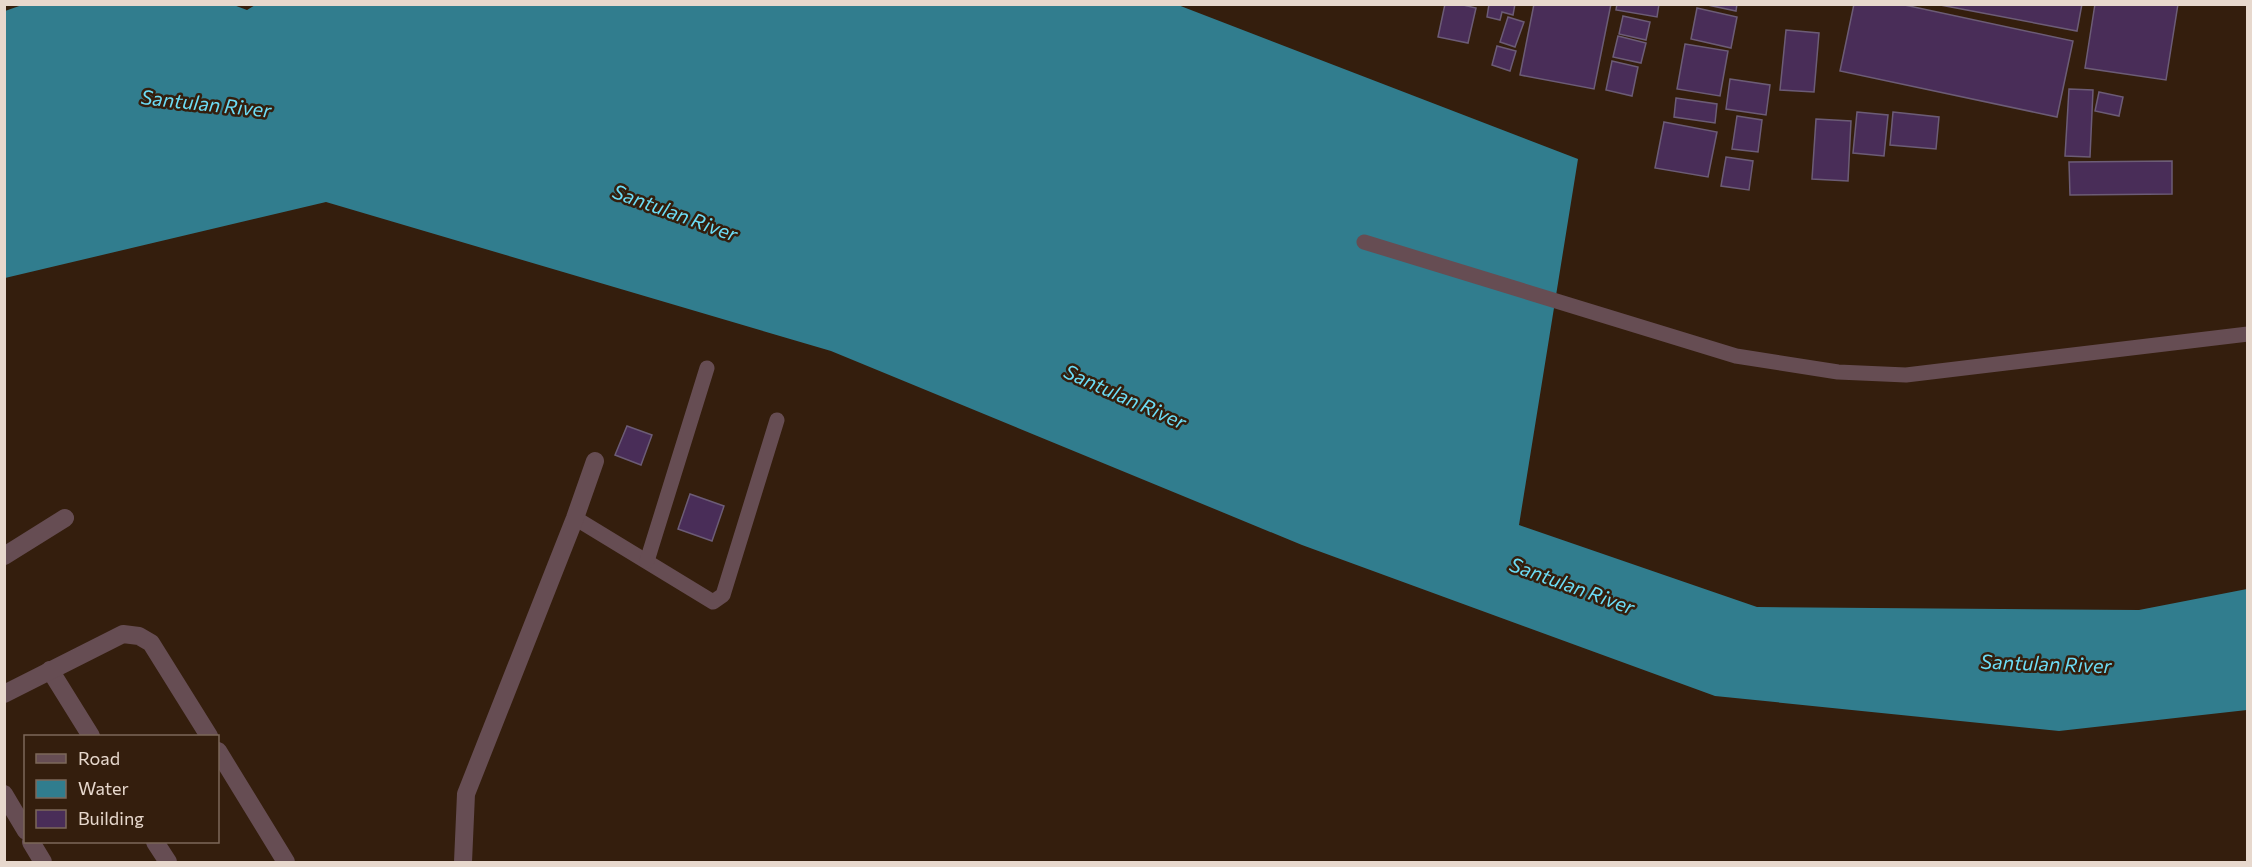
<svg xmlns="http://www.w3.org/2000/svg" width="2252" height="867" font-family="Commissioner,sans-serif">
<rect width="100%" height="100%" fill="#341e0d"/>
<!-- water -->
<path fill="#317d8e" d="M231,4L247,10L257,4L1178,5L1578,159L1519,525L1757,607L2139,610L2247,589V710L2059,731L1715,696L1302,545L831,351L326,202L5,278V11L22,5Z"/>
<!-- building -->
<g fill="#492d58" stroke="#6c5c76" stroke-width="1.5">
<path d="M1445,4H1459L1476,8L1468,43L1438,37Z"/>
<path d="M1489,4H1515L1513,15L1502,12L1500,20L1487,17Z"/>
<path d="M1534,4H1611L1594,89L1520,75Z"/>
<path d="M1617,4H1659L1657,17L1616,10Z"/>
<path d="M1703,4H1737L1736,11Z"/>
<path d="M1854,4H1900L2073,41L2057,117L1840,71Z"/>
<path d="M1935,4H2082L2077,31Z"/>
<path d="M2095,4H2178L2166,80L2085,68Z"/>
<path d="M1697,8L1737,17L1731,48L1691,39Z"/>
<path d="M1623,16L1650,22L1646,40L1619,34Z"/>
<path d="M1508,17L1524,22L1515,47L1500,42Z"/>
<path d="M1786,30L1819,33L1814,92L1780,90Z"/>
<path d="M1618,36L1646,43L1641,63L1613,57Z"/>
<path d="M1685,44L1728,51L1720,96L1677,89Z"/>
<path d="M1497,46L1516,51L1510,71L1492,65Z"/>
<path d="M1612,61L1638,67L1632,96L1606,90Z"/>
<path d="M1730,79L1770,85L1766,115L1726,109Z"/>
<path d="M2069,89L2093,90L2090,157L2065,156Z"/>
<path d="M2099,92L2123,97L2119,116L2095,111Z"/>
<path d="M1676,98L1717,104L1715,123L1674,117Z"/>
<path d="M1857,112L1888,115L1884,156L1853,153Z"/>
<path d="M1893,112L1939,117L1936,149L1890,145Z"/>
<path d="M1737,116L1762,120L1758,152L1732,149Z"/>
<path d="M1816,119L1851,121L1848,181L1812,179Z"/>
<path d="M1664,122L1717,132L1708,177L1655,168Z"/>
<path d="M1726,157L1753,161L1749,190L1721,186Z"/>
<path d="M2172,161V194L2070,195L2069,162Z"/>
<path d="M627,426L652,435L641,465L615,455Z"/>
<path d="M690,494L724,506L712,541L678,529Z"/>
</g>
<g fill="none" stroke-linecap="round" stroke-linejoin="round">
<!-- lane -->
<g stroke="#664d53" stroke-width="15">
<path d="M1364,242L1736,356L1838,372L1906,375L2248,334"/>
<path d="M575,518L713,602L723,595L777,420"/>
<path d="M647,561L707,368"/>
</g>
<!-- street -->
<g stroke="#664d53" stroke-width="18">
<path d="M4,556L65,518"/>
<path d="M50,670L91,736"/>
<path d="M4,694L123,634L139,636L151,643L209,736"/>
<path d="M218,751L286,862"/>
<path d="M4,794L26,831"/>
<path d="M31,842L43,862"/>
<path d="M155,842L168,862"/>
<path d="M463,862L466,794L575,518L595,461"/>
</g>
</g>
<g text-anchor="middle" stroke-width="5" stroke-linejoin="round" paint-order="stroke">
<!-- water labels -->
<g font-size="20" font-style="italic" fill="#6dddf6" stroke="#341e0d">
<text transform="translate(206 104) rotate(6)" y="7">Santulan River</text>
<text transform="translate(675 213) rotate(20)" y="7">Santulan River</text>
<text transform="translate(1125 397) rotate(24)" y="7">Santulan River</text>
<text transform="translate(1572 586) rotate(20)" y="7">Santulan River</text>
<text transform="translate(2046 664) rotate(2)" y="7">Santulan River</text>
</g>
</g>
<!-- border -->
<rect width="2252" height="867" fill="none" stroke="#e7d8cd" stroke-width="12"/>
<!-- legend -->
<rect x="24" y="735" width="195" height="108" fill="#341e0d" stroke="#7c685a" stroke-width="1.5"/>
<rect x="36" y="754" width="30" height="9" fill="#664d53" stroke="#7c685a" stroke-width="1.5"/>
<text x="78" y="765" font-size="18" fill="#e7d8cd">Road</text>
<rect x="36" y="780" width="30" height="18" fill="#317d8e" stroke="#7c685a" stroke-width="1.5"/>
<text x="78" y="795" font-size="18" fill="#e7d8cd">Water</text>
<rect x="36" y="810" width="30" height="18" fill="#492d58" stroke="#7c685a" stroke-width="1.5"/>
<text x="78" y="825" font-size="18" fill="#e7d8cd">Building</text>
</svg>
